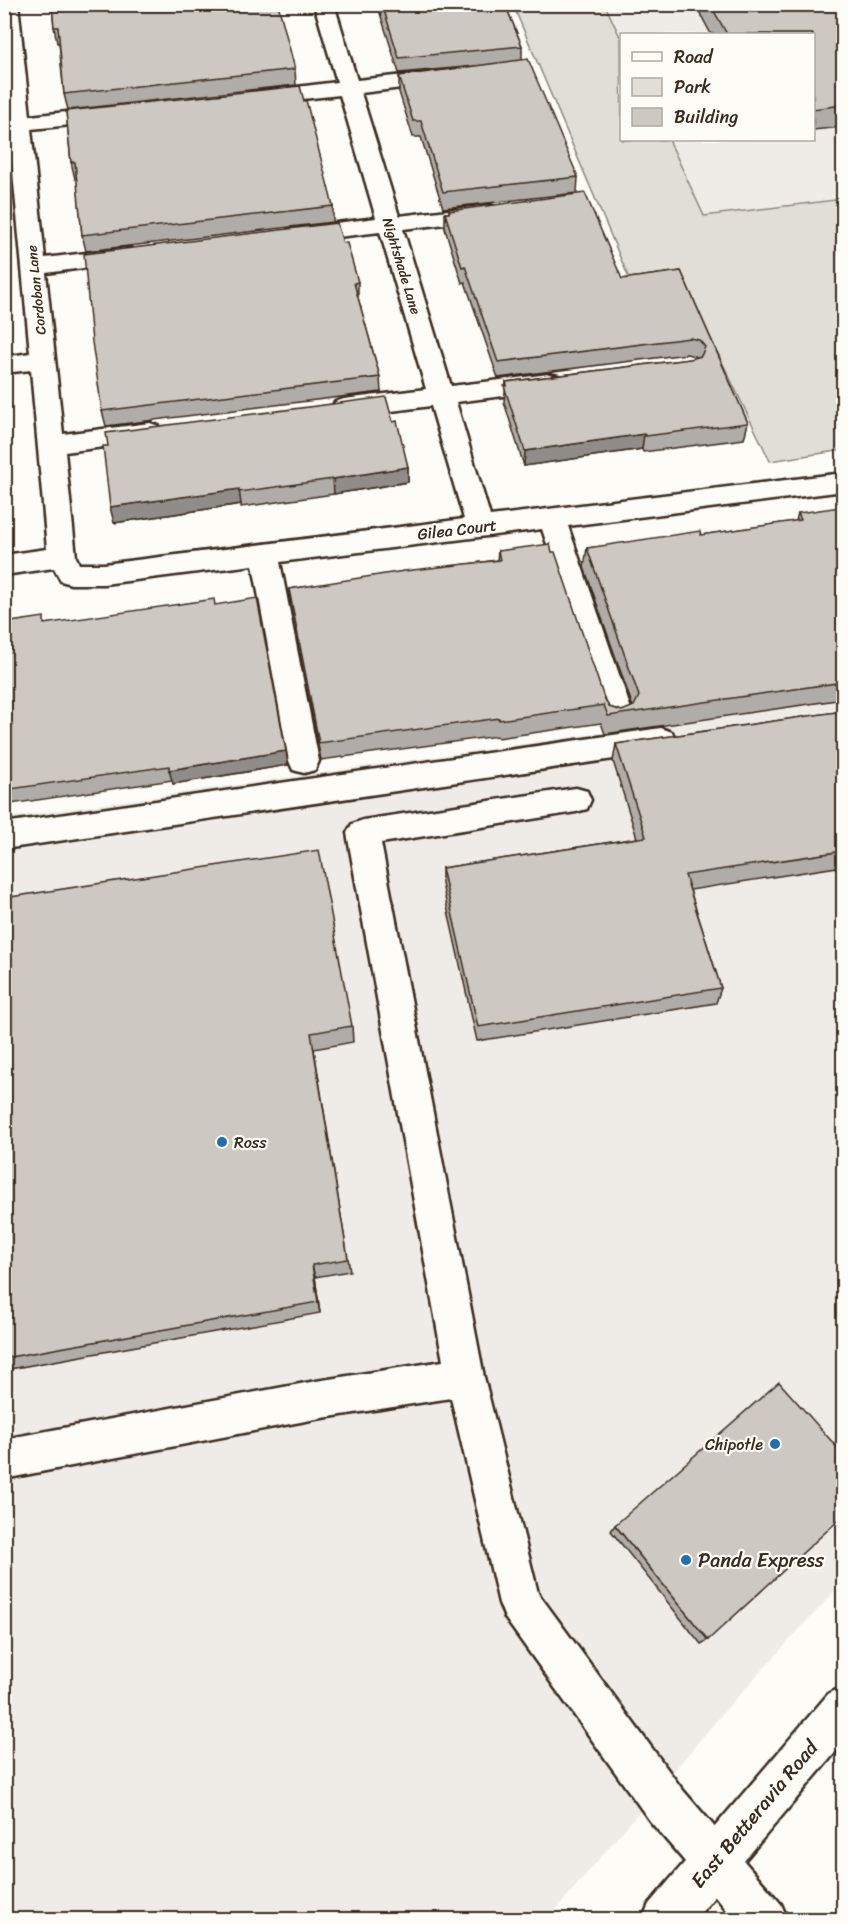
<svg xmlns="http://www.w3.org/2000/svg" width="848" height="1924" font-family="Sriracha,sans-serif">
<rect width="100%" height="100%" fill="#fdfcf7"/>
<filter id="ink" filterUnits="userSpaceOnUse"><feTurbulence type="fractalNoise" baseFrequency=".0167" numOctaves="2"/><feDisplacementMap in="SourceGraphic" scale="12" xChannelSelector="R" yChannelSelector="G"/><feConvolveMatrix kernelMatrix="1 2 1 2 8 2 1 2 1" color-interpolation-filters="sRGB"/></filter>
<g filter="url(#ink)">
<!-- built -->
<g fill="#efece7">
<path d="M605,5H843V199L704,216L669,140H814V34H622L621,39Z"/>
<path d="M843,698V1582L729,1706L548,1919H5L4,818Z"/>
</g>
<!-- green -->
<path fill="#e1ded7" stroke="#8e847a" stroke-width="1.5" d="M513,5H605L621,39L622,140H669L704,216L843,199V450L770,461L681,277L631,283Z"/>
<g fill="none" stroke-linecap="round" stroke-linejoin="round">
<!-- minor casing -->
<g stroke="#3b2a1e" stroke-width="5">
<g id="minor">
<path d="M4,4H18L30,116L112,107L120,109L123,114L120,119L112,121L31,129L45,258L128,248L136,250L140,255L136,260L128,262L46,273L63,434L150,423L159,426L163,432L159,438L150,441L65,452L76,557L79,564H104L464,519L431,406L344,417L335,414L331,408L335,402L344,399L426,389L380,232L296,242L288,240L284,235L288,230L296,228L376,218L340,95L256,104L248,103L245,98L248,93L256,92L337,82L314,4H334L357,80L443,71L451,72L454,77L451,82L443,83L361,93L399,216L489,205L497,207L501,212L497,217L489,219L403,229L451,386L549,374L558,376L562,382L558,388L549,390L456,402L490,516L844,473V491L568,526L633,715L629,723L618,727L607,723L603,715L542,529L280,562L319,761L315,770L304,773L293,770L289,761L253,565L104,584H71L61,581L54,568L4,575V555L47,549L31,370L4,373V357L30,353L4,77Z"/>
<path d="M661,728L672,732L676,740L672,748L661,752L4,849V823Z"/>
<path d="M576,788L587,791L591,800L587,809L576,812L381,843L484,1377L538,1593L682,1789L730,1845L736,1861L730,1877L714,1883L698,1877L650,1821L505,1618L499,1603L451,1398L316,1419L4,1479V1439L316,1381L443,1361L347,833L352,824L363,820Z"/>
</g>
</g>
<!-- highway casing -->
<g stroke="#3b2a1e" stroke-width="5">
<path id="highway" d="M844,1687V1742L744,1861L781,1904L788,1920H735L715,1896L695,1920H642L649,1904L829,1693Z"/>
</g>
<!-- minor -->
<use href="#minor" fill="#fdfcf7" fill-rule="evenodd"/>
<!-- highway -->
<use href="#highway" fill="#fdfcf7" fill-rule="evenodd"/>
</g>
<!-- wall -->
<g fill="#b0aca7" stroke="#3b2a1e" stroke-width="1.5">
<path d="M52,4L295,69L296,85L68,110L64,94L59,43H57L54,27Z"/>
<path d="M370,4H505L522,46V60L578,177L577,193L443,208L421,137H413L399,92V76L476,66L399,73L379,10H371Z"/>
<path d="M695,4H843V127L813,130V34H711Z"/>
<path d="M66,111L333,206V222L86,251L82,235L77,178L75,179L71,162Z"/>
<path d="M449,211L622,279L681,271L748,423L744,439L643,452L642,449L524,466L504,402L506,382L690,359L697,357L687,354L498,378L465,282L462,283L445,229V213H449Z"/>
<path d="M343,243L358,282V298L380,377L381,392L106,426L102,411Z"/>
<path d="M393,422L408,467V482L334,494L241,507V504L114,523Z"/>
<path d="M798,513L843,515V699L605,734L601,723L498,738L497,736L321,760L291,608L289,589L497,560L498,551L604,698L609,707L622,711L633,707L584,567L587,548L701,535L796,521Z"/>
<path d="M215,605L288,765L173,784L172,780L4,805V623L46,624Z"/>
<path d="M843,711V866L690,890L721,988L716,1003L477,1041L442,884V868L637,838L613,761L616,744Z"/>
<path d="M4,898L352,1026L353,1042L314,1049L350,1271L315,1277L320,1313L4,1370Z"/>
<path d="M615,1525L708,1640L701,1644L611,1531Z"/>
</g>
<!-- shaded-wall -->
<g fill="#908c88" stroke="#3b2a1e" stroke-width="1.5">
<path d="M644,434L642,449L524,466L525,451Z"/>
<path d="M408,467V482L334,494L333,479Z"/>
<path d="M239,489L241,504L114,523L110,507Z"/>
<path d="M286,751L288,765L173,784L169,770Z"/>
<path d="M312,1265L315,1277L320,1313L318,1302Z"/>
</g>
<!-- building -->
<g fill="#cdc8c2" stroke="#3b2a1e" stroke-width="1.5">
<path d="M52,4H278L295,69L64,94L58,27H54Z"/>
<path d="M382,4H505L522,46L399,58Z"/>
<path d="M710,4H843V105L813,109V34H727Z"/>
<path d="M528,59L578,177L443,192L421,121H413L399,76Z"/>
<path d="M300,86L304,101L306,100L333,206L82,235L75,162H71L66,111Z"/>
<path d="M585,193L622,279L681,271L748,423L646,436L644,434L525,451L504,386H507L506,382L690,359L701,356L705,347L699,340L690,338L498,362L465,266L462,267L445,213H449V211Z"/>
<path d="M337,223L343,243H347L358,282L354,283L380,377L102,411L92,342L84,254Z"/>
<path d="M386,397L393,422L397,421L408,467L333,479L239,492V489L110,507L103,446H108L106,433Z"/>
<path d="M840,507L843,515V682L608,716L604,705L499,720V718L319,743L289,589L404,571L500,560L498,551L550,544L552,552H555L604,698L609,707L622,711L634,706L639,696L587,548L700,531L701,535L801,520L798,513Z"/>
<path d="M257,598L286,751L169,770V766L4,790V623L44,617V624L214,599L215,605Z"/>
<path d="M843,711V851L685,875L721,988L478,1027L442,868L646,837L616,744Z"/>
<path d="M319,850L352,1026L311,1033L348,1259L312,1265L318,1302L4,1358V898Z"/>
<path d="M779,1382L843,1454V1516L708,1640L615,1525Z"/>
</g>
</g>
<!-- markers -->
<g fill="#1f6fb2" stroke="#fdfcf7" stroke-width="2">
<circle cx="222" cy="1142" r="6"/>
<circle cx="775" cy="1444" r="6"/>
<circle cx="686" cy="1560" r="6"/>
</g>
<g text-anchor="middle" stroke-width="4.5" stroke-linejoin="round" paint-order="stroke">
<!-- far-street labels -->
<g font-size="14" fill="#3b2a1e" stroke="#fdfcf7">
<text transform="translate(402 266) rotate(73)" y="5">Nightshade Lane</text>
<text transform="translate(36 290) rotate(-96)" y="5">Cordoban Lane</text>
</g>
<!-- street labels -->
<g font-size="16" fill="#3b2a1e" stroke="#fdfcf7">
<text transform="translate(457 529) rotate(-7)" y="6">Gilea Court</text>
</g>
<!-- poi labels -->
<g font-size="16" fill="#3b2a1e" stroke="#fdfcf7" text-anchor="start">
<text x="234" y="1148">Ross</text>
<text x="763" y="1450" text-anchor="end">Chipotle</text>
</g>
<!-- near-poi labels -->
<g font-size="20" fill="#3b2a1e" stroke="#fdfcf7" text-anchor="start">
<text x="698" y="1567">Panda Express</text>
</g>
<!-- near-street labels -->
<g font-size="20" fill="#3b2a1e" stroke="#fdfcf7">
<text transform="translate(754 1814) rotate(-50)" y="7">East Betteravia Road</text>
</g>
</g>
<!-- margin -->
<rect width="848" height="1924" fill="none" stroke="#fdfcf7" stroke-width="24"/>
<rect x="12" y="12" width="824" height="1900" fill="none" stroke="#3b2a1e" stroke-width="2" filter="url(#ink)"/>
<!-- legend -->
<rect x="620" y="33" width="195" height="108" fill="#fdfcf7" stroke="#afa8a0" stroke-width="1.5"/>
<rect x="632" y="52" width="30" height="9" fill="#fdfcf7" stroke="#afa8a0" stroke-width="1.5"/>
<text x="674" y="63" font-size="18" fill="#3b2a1e">Road</text>
<rect x="632" y="78" width="30" height="18" fill="#e1ded7" stroke="#afa8a0" stroke-width="1.5"/>
<text x="674" y="93" font-size="18" fill="#3b2a1e">Park</text>
<rect x="632" y="108" width="30" height="18" fill="#cdc8c2" stroke="#afa8a0" stroke-width="1.5"/>
<text x="674" y="123" font-size="18" fill="#3b2a1e">Building</text>
</svg>
